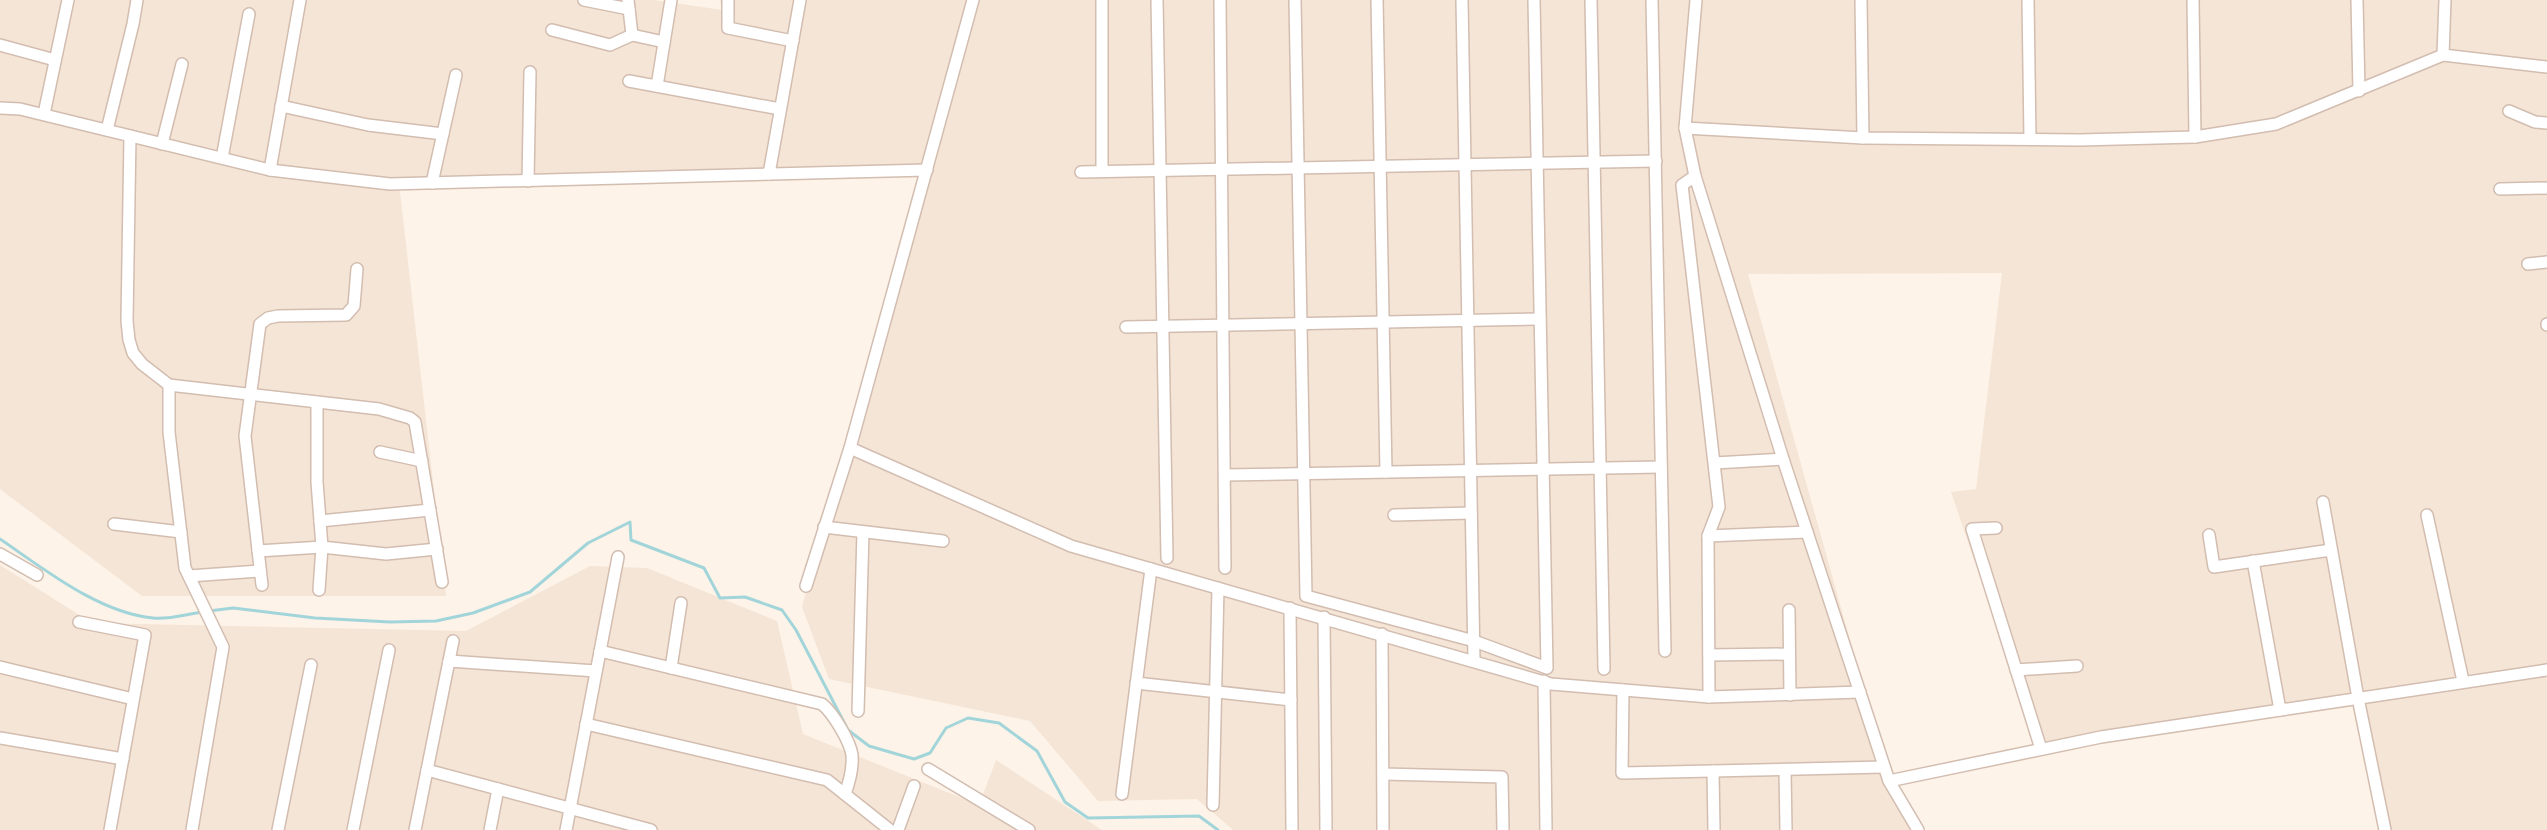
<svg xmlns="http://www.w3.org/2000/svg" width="2547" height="830" font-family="'Titillium Web',sans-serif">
<rect width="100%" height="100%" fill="#fdf3e8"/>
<!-- residential -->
<g fill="#f5e5d6">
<path d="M0,0H654L722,10L720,0H2547V830H2382L2356,706L2039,751L1951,492L1976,489L2002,273L1748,274L1889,780L1920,830H1233L1197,799L1098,801L1030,721L829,679L802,607L920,173L399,183L446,596H142L0,489Z"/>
<path d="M0,565L92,623L466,631L590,566L647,568L777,621L803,734L979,805L996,760L1102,830H0Z"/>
</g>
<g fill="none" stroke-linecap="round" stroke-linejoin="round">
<!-- stream -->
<g stroke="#a2d5da" stroke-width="3">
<path d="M0,539C44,569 99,613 153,618C168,620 187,614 203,612"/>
<path d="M209,611L233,608L315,618L390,622L436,621L473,613L530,592L588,543L630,522L631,540L704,568L720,598L745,597L782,610L796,630L848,730L869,746L914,759L930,753L946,728L968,718L999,723L1037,751L1065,802L1088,818L1199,816L1218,830"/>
</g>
<!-- street casing -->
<g stroke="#d2bdb0" stroke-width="14">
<g id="street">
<path d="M584,0L629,9"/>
<path d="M628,0L632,35"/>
<path d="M728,0V28L793,41"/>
<path d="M1102,0V171"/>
<path d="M1157,0L1167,558"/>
<path d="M1220,0L1225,568"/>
<path d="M1295,0L1306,596L1474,641L1547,668L1534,0"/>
<path d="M1377,0L1386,472"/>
<path d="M1462,0L1474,660"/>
<path d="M1591,0L1604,669"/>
<path d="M1652,0L1665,651"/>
<path d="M1696,0L1685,128L1695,176L1783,459L1889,781L1918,830"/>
<path d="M1861,0L1863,138"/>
<path d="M2028,0L2030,139"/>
<path d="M2193,0L2195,137"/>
<path d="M2357,0L2359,91"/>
<path d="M552,30L610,45L632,35L664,42"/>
<path d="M0,45L55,60"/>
<path d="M2443,55L2445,0"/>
<path d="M629,81L780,109"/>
<path d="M657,86L671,0"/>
<path d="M281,106L368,125L443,134"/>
<path d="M0,108L20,109L270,170L390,184L927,170"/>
<path d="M2509,111L2535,122L2547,123"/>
<path d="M44,114L68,0"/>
<path d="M1685,128L1863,138L2080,140L2195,137L2276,124L2443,55L2547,67"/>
<path d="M107,130L133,24L137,0"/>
<path d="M130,136L127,321L129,340L133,353L142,364L169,385L379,409L410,418L415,422L442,582"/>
<path d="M162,144L182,64"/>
<path d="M222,158L249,14"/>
<path d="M270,170L300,0"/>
<path d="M1081,172L1656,161"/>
<path d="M769,174L800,0"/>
<path d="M1695,176L1682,185L1719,507L1708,536L1709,697"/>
<path d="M528,181L530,72"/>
<path d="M432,183L456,75"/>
<path d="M2500,189L2547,188"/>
<path d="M2528,264L2547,262"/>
<path d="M2547,324V325"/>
<path d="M1126,327L1540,319"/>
<path d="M169,385V432L185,568L223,647L192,830"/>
<path d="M317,402V482L322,547L319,590"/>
<path d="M850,448L1071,546L1551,684L1709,697L1860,692"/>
<path d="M380,452L422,461"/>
<path d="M1715,463L1783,459"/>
<path d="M1225,475L1661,467"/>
<path d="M2323,502L2358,698L2385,830"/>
<path d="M1394,515L1471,513"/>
<path d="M2427,515L2463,681"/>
<path d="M320,521L430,510"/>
<path d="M114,524L181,532"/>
<path d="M824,527L943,541"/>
<path d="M1996,528L1972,529L2041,749"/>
<path d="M2209,535L2214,567L2331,550"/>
<path d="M1708,536L1807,532"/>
<path d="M258,551L322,547L386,554L437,549"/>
<path d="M0,554L37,575"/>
<path d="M2253,561L2280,710"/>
<path d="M189,576L260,571"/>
<path d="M262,585L245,436L260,324L268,318L278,316L346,315L354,306L357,269"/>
<path d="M806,586L850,448L973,0"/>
<path d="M1290,608L1292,830"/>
<path d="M1789,610L1790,695"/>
<path d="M1324,617L1326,830"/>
<path d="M79,622L145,635L110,830"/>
<path d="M1382,634L1383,830"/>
<path d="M600,651L822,704C833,713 850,741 852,755C853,767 849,783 845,794"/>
<path d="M1709,655L1789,654"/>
<path d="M449,661L596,671"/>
<path d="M0,667L133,699"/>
<path d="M671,668L681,603"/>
<path d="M2016,670L2077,666"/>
<path d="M1544,681L1546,830"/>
<path d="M1136,683L1291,700"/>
<path d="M1623,690L1622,773L1884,767"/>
<path d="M858,711L863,532"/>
<path d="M586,724L827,780L890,830"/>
<path d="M0,738L123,759"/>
<path d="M928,769L1029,830"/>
<path d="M427,770L651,830"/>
<path d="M1785,770L1786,830"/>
<path d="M1713,771L1714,830"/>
<path d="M1383,774L1502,777L1503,830"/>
<path d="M1889,781L2101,737L2547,670"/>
<path d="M1122,794L1151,569"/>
<path d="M1213,805L1218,588"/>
<path d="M278,830L311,665"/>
<path d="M353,830L389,650"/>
<path d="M415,830L453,641"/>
<path d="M490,830L498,789"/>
<path d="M566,830L618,557"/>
<path d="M898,830L914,786"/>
</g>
</g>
<!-- street -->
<use href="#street" stroke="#fff" stroke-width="11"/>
</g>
</svg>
